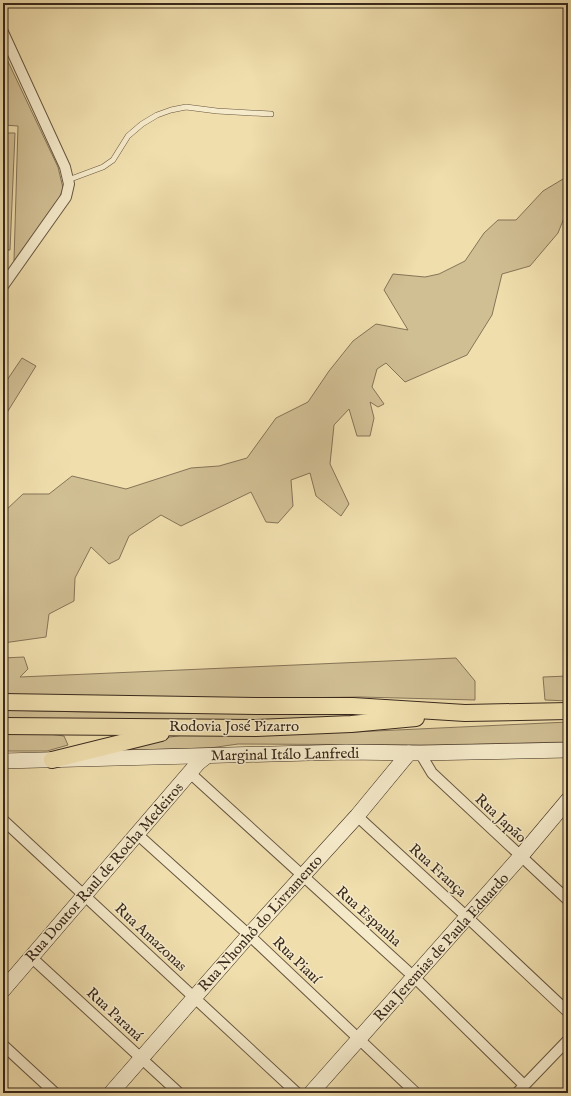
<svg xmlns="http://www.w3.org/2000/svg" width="571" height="1096" font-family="'IM FELL English',serif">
<rect width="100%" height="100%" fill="#f0dead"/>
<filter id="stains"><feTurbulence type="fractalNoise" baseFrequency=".005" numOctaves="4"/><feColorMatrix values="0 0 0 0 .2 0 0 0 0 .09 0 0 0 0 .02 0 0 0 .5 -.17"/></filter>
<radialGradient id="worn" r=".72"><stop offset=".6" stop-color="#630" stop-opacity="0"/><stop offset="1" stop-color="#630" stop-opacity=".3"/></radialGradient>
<!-- green -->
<g fill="#d1bf94" stroke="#857458">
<path d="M3,51L58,167L63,188L59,199L14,261L18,126L3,125Z"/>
<path d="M3,133H15L10,250H3Z"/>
<path d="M568,176V208L558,233L530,266L502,274L492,315L467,355L405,382L386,363L377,369L372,387L384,404L378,407L370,402L374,418L370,436H357L349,409L334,425L330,464L349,504L341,516L316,496L310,473L291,480L293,506L278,523L266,522L251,492L181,526L161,515L129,536L119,559L109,564L91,547L75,578L74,601L49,614L46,637L3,643V562L6,555V510L23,494H49L72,476L126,489L191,468L219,466L247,458L276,418L308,402L329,371L353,341L376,324L408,330L384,290L393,274L425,277L439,274L465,261L484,233L498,220H516L543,191Z"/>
<path d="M22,358L36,366L3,419V386Z"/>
<path d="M24,657L28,669L20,677L456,658L475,681V700L361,697L210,699L3,697V658Z"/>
<path d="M568,676V701L545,700L543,677Z"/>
<path d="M3,710L126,713L390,714L350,719L255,721L3,720Z"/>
<path d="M568,722V742L432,745L238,744L210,748L99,751L129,743L184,735L306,731L354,732Z"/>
<path d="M3,733L49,734L64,736L68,745L47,751H3Z"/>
</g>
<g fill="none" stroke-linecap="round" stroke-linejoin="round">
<!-- lane casing -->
<g stroke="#675640" stroke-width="6">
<path id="lane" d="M68,180L103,167L113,160L128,136L142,124L157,115L171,110L186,107L217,111L271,114"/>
</g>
<!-- street casing -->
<g stroke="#675640" stroke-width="12">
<g id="street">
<path d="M3,32L65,167L69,184L66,197L3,286"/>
<path d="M420,753L432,773L568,900"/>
<path d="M190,773L414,977L524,1085"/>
<path d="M357,816L467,917L568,1012"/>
<path d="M3,820L297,1093"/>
<path d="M137,834L249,935L416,1093"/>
<path d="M31,957L179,1093"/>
<path d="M3,1045L55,1093"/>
<path d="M517,1093L568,1040"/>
</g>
</g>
<!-- secondary casing -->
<g stroke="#39291c" stroke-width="16">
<g id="secondary">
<path d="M3,761L346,752L420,753L568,750"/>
<path d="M3,990L198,763L207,756"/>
<path d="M111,1093L249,935L357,816L409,753"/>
<path d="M311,1093L521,856L568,800"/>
</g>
</g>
<!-- primary casing -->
<g stroke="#39291c" stroke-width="18">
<g id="primary">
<path d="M3,702L262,706H353L465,713L568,711"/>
<path d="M3,726L256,728L351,724L416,718"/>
<path d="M52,760L161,733"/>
</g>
</g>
<!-- lane -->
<use href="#lane" stroke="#f5eaca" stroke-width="5"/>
<!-- street -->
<use href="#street" stroke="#f5eaca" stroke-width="10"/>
<!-- secondary -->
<use href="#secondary" stroke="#f5eaca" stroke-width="15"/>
<!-- primary -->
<use href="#primary" stroke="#f0dead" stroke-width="16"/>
</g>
<g text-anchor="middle" stroke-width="3" stroke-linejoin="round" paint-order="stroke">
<!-- street labels -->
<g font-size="15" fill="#39291c" stroke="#f5eaca">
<text x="234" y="731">Rodovia José Pizarro</text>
<text transform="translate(285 754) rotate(-1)" y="5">Marginal Itálo Lanfredi</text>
<text transform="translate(501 818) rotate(43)" y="5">Rua Japão</text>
<text transform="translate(438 870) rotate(42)" y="5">Rua França</text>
<text transform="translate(104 872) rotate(-49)" y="5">Rua Doutor Raul de Rocha Medeiros</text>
<text transform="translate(369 916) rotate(42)" y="5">Rua Espanha</text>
<text transform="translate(260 923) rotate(-48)" y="5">Rua Nhonhô do Livramento</text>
<text transform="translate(151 937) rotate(43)" y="5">Rua Amazonas</text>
<text transform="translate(441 947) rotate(-48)" y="5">Rua Jeremias de Paula Eduardo</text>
<text transform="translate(297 960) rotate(44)" y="5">Rua Piauí</text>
<text transform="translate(115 1014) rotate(43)" y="5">Rua Paraná</text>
</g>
</g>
<!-- margin -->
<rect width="571" height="1096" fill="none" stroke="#f0dead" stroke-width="16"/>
<rect x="4" y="4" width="563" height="1088" fill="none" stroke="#39291c" stroke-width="2"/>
<rect x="8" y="8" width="555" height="1080" fill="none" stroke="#39291c"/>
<rect width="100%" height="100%" filter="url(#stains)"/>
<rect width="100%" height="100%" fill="url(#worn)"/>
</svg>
